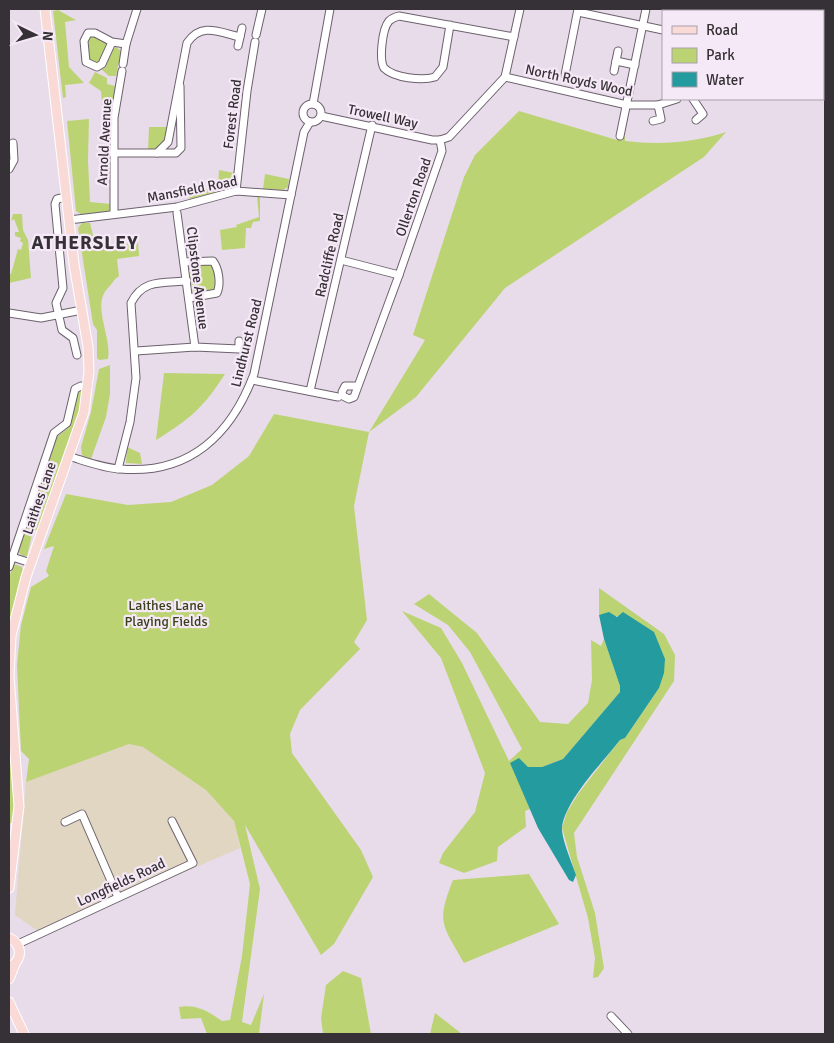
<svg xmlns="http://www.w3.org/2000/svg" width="834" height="1043" font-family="Signika,sans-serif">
<rect width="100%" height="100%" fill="#e8dcea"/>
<!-- commercial -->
<path fill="#e0d6c1" d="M129,744L143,747L206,790L234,821L240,848L42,934L15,915L26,782Z"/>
<!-- green -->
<g fill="#bcd374">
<path d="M58,10L76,20L65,22L69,67L84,83L65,85L66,97L63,98L53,11Z"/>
<path d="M91,36L105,41L107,44L98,64L89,60L88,38Z"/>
<path d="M116,47L121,51L116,76H109L101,69L105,68L113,49Z"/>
<path d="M95,72L107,78V84L115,86L111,116H103L101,91L89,83Z"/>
<path d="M519,111L617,140L618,135L625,137V141C660,145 692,143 726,132L704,157L505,288L416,397L369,432L354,506L367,620L354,642L360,649L300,710L290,734L292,753L361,850L373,877L334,944L321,955L245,825L260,889L242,1022L251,1025L264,994L259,1034H207L201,1018L181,1019L179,1007C196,1004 208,1011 222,1021L230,1020L242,956L250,884L234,821L206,790L143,747L129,744L26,782L29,759L21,751L17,665L21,625L31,587L49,576L46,571L54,546L44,549L66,494L128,505L171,502L212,485L249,456L274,414L369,432L425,340L413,335L464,177L475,155Z"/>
<path d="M89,119L88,161L90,202L111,204L109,212L82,215L76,211L67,121Z"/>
<path d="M149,127H167C166,140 162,150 148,151Z"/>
<path d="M219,170L234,173L232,185L227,189H218Z"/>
<path d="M265,174L289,179L288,187L283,190L263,189Z"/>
<path d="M187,188L215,189V193L190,199Z"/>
<path d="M257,196L260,197V221L253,222L251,228H246L245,248L222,250L220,230L237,227L236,225L259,217Z"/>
<path d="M13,214H22L23,230L28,240L31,278L9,283V274H11L18,249L21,250L23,243L20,241L21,238L15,236V232H19L14,219L11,221Z"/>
<path d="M82,223H90L96,248L138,242L139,256L117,259L119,276C113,280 113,283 108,288C91,305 112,336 108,359L99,360L97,358V330L93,324L78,228Z"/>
<path d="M210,263L214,266L215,289L193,293L189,268Z"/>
<path d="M110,365V394L106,417L91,459L82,455L81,447L91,412L99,369Z"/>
<path d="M164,373L225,374C203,408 190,419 156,440Z"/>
<path d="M81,389L84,393L79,412L40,526L32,535L27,556H23L17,551L55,438L67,429L73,416L77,392Z"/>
<path d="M127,447L140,453L142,464L126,463Z"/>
<path d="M14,564L22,567L23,570L9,633V577Z"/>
<path d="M599,588L664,634L675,655L674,681L574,833L577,857L595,913L604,968L598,977L593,978L595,958L588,918L562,828L567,812L578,794L620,740L625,738L659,688L620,616H612L610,613L599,615Z"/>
<path d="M429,594L477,633L540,722L568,724L588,703L592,680L591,640L601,646L604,639L620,686V692L563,759L542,767H528L521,762L511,763L530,809L525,811L526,827L498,847L497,861L464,873L439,863L443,853L475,812L485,773L441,658L402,611L441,628L462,663L509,761L522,749L470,652L448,625L414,604Z"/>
<path d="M9,710L15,816L12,823H9Z"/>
<path d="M529,874L559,924L464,963C442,924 436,923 453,880Z"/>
<path d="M343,971L361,978L371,1034H323L321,1018L326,985Z"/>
<path d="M435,1013L462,1034H430Z"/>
</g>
<!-- water -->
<path fill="#249b9f" d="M609,612L617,617L623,612L654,632L665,659L664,673L659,688L625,738L620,740C603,762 566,799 562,827C561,838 572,863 576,875L573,882L569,880L538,828L510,763L519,758L528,767H542L563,759L620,692V686L604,639L599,615Z"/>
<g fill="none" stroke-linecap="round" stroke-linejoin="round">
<!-- minor casing -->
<g stroke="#6c616d" stroke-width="9">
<g id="minor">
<path d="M752,10L753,11"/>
<path d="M770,11L772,9"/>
<path d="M578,12L663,30"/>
<path d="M450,25L443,67L435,77C422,81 394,78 384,68C379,60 382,29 389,21C391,19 395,17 399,16L514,37"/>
<path d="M256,35L262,9"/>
<path d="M112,42L102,64L97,67L86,62L84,41L88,33H95L112,42L126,44"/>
<path d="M238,46L240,37"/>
<path d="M616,61L635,65"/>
<path d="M123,64L126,44L137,9"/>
<path d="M614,71L618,51"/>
<path d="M565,75L578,9"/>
<path d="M505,77L627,105H658L677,99"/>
<path d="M693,99L703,114L696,120"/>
<path d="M313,104L330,9"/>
<circle cx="312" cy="113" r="9"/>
<path d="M321,116L432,140H440L449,137L505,77L520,9"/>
<path d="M653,121L661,119L658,105"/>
<path d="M620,136L646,9"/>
<path d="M113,153H157L168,142L169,137L187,43C201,22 219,32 240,37L242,28"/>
<path d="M157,153H176L181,148L180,86"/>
<path d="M9,169L14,160L13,143"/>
<path d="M236,191L247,91L255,42"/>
<path d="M66,197L57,199L55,204L63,288L56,303L62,330L73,338L77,355"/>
<path d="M177,213L195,347"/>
<path d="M114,214V118L122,71"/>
<path d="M69,220L177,207L236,191L291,195"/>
<path d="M341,260L399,275"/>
<path d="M184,262L213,261C219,269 221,284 217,293L189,298"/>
<path d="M9,313L41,318L82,310"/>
<path d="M136,351L195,347L239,349V341"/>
<path d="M252,380L338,397"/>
<path d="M357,386H345L342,392L343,396L349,399L354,397L399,275L442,151L440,140"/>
<path d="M310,391L372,125"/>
<path d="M68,456C85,461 102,468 120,469C189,475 231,435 254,374L304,132L310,122"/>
<path d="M118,469L130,422L136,378L131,303C143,279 162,283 187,281"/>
<path d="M9,556L31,563"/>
<path d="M9,567L54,433L67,423L75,389L81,386H88"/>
<path d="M65,822L82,814L118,897"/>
<path d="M18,944L193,863L172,821"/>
<path d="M611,1016L628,1034"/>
</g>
</g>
<!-- major casing -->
<g stroke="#fff" stroke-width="11">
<g id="major">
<path d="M9,888L19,806L9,676L11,636L26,577L84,412L89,372L88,347L74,264L45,9"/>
<path d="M9,938C23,944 23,961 9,967"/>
<path d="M9,979L15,964"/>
<path d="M9,1002L24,1034"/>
</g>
</g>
<!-- minor -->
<use href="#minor" stroke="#fff" stroke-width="7"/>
<!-- major -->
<use href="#major" stroke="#fadad7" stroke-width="9"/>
</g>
<g text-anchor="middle" stroke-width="4.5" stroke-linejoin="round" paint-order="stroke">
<!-- street labels -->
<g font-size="14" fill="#363136" stroke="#f6e9f7">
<text transform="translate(579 80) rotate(12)" y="5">North Royds Wood</text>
<text transform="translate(232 114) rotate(-83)" y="5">Forest Road</text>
<text transform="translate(383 116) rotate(12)" y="5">Trowell Way</text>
<text transform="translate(104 142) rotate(-87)" y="5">Arnold Avenue</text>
<text transform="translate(192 189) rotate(-11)" y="5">Mansfield Road</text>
<text transform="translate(413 197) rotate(-71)" y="5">Ollerton Road</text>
<text transform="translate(329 255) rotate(-77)" y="5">Radcliffe Road</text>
<text transform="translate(198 278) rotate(83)" y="5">Clipstone Avenue</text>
<text transform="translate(246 343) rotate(-76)" y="5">Lindhurst Road</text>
<text transform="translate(39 498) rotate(-71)" y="5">Laithes Lane</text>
<text transform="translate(121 882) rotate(-25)" y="5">Longfields Road</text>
</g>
<!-- park labels -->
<g font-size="14" fill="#38411a" stroke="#f6e9f7">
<text x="166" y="610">Laithes Lane<tspan x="166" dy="16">Playing Fields</tspan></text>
</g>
<!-- district labels -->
<g font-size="19" font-weight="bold" letter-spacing="1" fill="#363136" stroke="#f6e9f7">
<text x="85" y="249">ATHERSLEY</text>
</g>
</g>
<!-- border -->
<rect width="834" height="1043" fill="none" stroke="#363136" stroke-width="20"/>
<!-- legend -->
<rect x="662" y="10" width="162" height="90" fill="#f6e9f7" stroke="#a99faa"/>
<rect x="672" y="26" width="25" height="8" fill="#fadad7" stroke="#a99faa"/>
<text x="706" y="35" font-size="15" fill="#363136">Road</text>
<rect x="672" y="48" width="25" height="15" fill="#bcd374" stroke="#a99faa"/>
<text x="706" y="60" font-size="15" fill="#363136">Park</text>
<rect x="672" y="72" width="25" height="15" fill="#249b9f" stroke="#a99faa"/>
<text x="706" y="85" font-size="15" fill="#363136">Water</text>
<!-- north arrow -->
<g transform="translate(35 35) rotate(95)" stroke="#f6e9f7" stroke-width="4" paint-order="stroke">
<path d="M0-4L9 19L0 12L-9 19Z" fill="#363136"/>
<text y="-8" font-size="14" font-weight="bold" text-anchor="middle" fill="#363136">N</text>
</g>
</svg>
